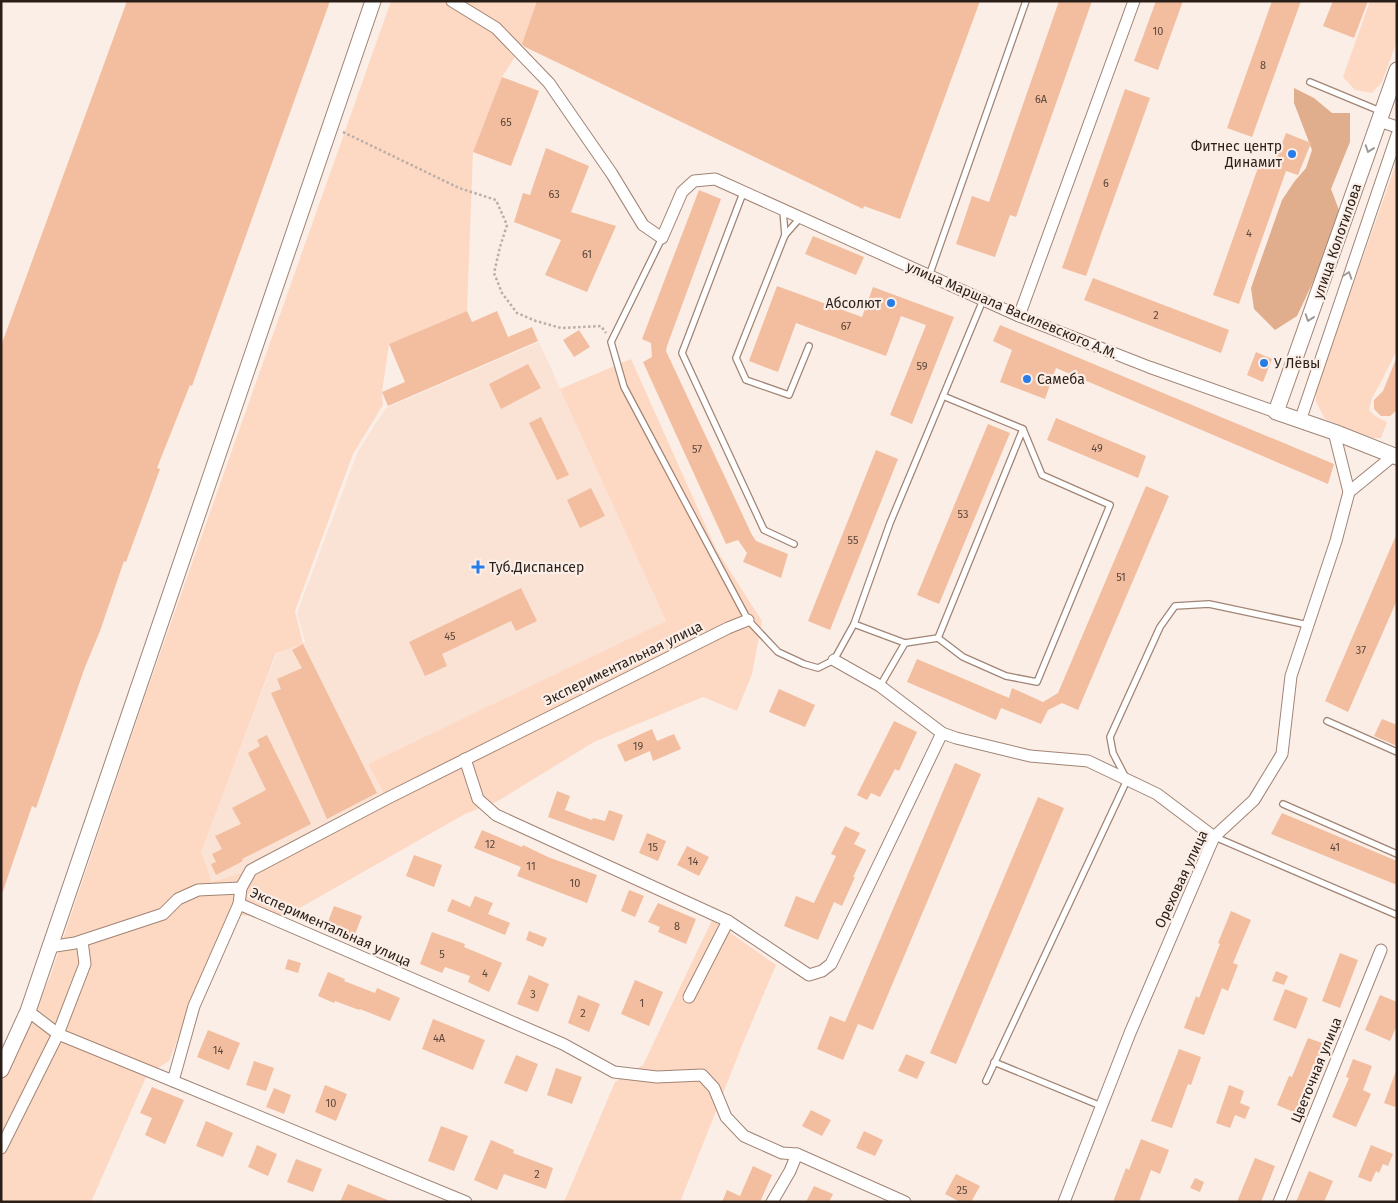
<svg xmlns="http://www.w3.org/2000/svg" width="1398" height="1203" font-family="'Fira Sans',sans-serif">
<rect width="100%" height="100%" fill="#fbeee7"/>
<!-- built -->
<path fill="#fae3d5" d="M539,342L666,621L368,764L386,799L251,870L212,882L200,852L277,653L305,642L297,613L358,451L386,408Z"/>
<!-- green -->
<g fill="#fdd9c4">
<path d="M391,1H537L522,46L502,77L473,152L467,311L389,344L382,392L383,405L353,454L295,611L303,644L276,653L201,852L212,882L251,870L386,798L368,764L666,621L560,389L631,359L716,549L762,621L752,674L737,711L703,697L594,742L498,801L465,814L284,917L227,915L169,1061L147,1075L91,1202H1V1084L50,977L145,696Z"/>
<path d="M1370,1H1397V41L1382,82L1372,93L1355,90L1343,77Z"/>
<path d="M1397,161V350L1382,380L1372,398L1369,410L1375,416L1387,422L1381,438H1372L1325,419L1316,402V390Z"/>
<path d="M712,920L776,965L743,1043L680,1202H564L615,1082L643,1065Z"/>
</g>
<!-- forest -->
<path fill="#e0ad8d" d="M1294,88L1314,98L1332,113H1350V142L1331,189L1339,210L1323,261L1297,316L1275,330L1254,309L1251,288L1282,200L1294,182L1306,168L1312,150L1294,103Z"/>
<!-- building -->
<g fill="#f2be9f">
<path d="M127,1H330L192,386L190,385L157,468L160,469L126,562L124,561L100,631L85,667L36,808L32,806L2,894L1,346Z"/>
<path d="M537,1H980L900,219L864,206L863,209L525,47L522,44Z"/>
<path d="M1059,1H1092L1016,217L1010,215L995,257L956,244L972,196L989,202Z"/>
<path d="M1156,1H1183L1158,70L1134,61Z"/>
<path d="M1272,1H1301L1252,137L1227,128Z"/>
<path d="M1333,1H1368L1354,38L1323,26Z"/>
<path d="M502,77L539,91L511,166L473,152Z"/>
<path d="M1125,89L1150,98L1086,276L1062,268Z"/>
<path d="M1286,133L1311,143L1298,175L1286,171L1239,304L1213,295L1260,162L1273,167Z"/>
<path d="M546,148L589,166L571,212L616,226L587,292L545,275L561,240L514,222L523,193L530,195Z"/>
<path d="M699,190L721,199L667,346L666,351L752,535L756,541L788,554L781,578L743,562L747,553L738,540L726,544L643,362L652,357L651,343L642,339Z"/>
<path d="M813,236L864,257L856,275L805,254Z"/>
<path d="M1093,278L1229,330L1221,353L1084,300Z"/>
<path d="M777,286L862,317L873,287L954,317L912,424L890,415L926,325L901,316L886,356L796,323L778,372L749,361Z"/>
<path d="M467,311L472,322L497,311L508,337L532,327L538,341L388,406L382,392L405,382L389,344Z"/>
<path d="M1000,325L1334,464L1328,484L1056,368L1045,399L1000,382L1012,350L993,341Z"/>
<path d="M579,330L590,347L574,357L563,340Z"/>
<path d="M1256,352L1272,359L1263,382L1247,375Z"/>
<path d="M1396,359L1397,410L1390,416H1381L1374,409V400L1383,391Z"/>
<path d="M528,364L541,388L501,409L489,384Z"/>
<path d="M541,417L569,475L557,480L529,423Z"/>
<path d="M1056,418L1146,456L1138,478L1047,440Z"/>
<path d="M988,424L1010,433L939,604L917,595Z"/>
<path d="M876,450L898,459L830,630L808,621Z"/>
<path d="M1146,486L1169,496L1078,710L1062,703L1048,710L1041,724L1001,708L996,720L907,682L917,659L1009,698L1012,688L1043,702L1058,693Z"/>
<path d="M591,488L605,516L580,528L567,500Z"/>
<path d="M1397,533V600L1348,712L1325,701Z"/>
<path d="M521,588L537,621L516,631L511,621L442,654L447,666L425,676L409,642Z"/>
<path d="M303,644L377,793L327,819L271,693L281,689L277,679L302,668L292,650Z"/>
<path d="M779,689L815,705L805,727L769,712Z"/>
<path d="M1382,719L1397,725V746L1374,736Z"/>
<path d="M894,721L917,732L899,771L895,769L880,797L871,793L867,800L857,795Z"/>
<path d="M652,729L657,741L674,734L681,749L653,761L650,751L625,762L617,745Z"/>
<path d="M267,735L311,824L242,859L243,861L216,875L211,864L216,862L212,854L222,849L215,836L241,824L232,808L266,790L248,753L260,746L257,740Z"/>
<path d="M955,763L981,774L873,1030L858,1024L843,1060L817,1049L830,1016L845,1022Z"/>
<path d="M557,791L570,796L565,810L592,820L593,818L605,821L609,810L623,815L614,841L548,817Z"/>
<path d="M1038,797L1064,808L956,1064L930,1053Z"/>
<path d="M1282,813L1397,861V885L1271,834Z"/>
<path d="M845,826L860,833L854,844L866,850L853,877H855L842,906L834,902L818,940L784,926L796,896L814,903L836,856L831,854Z"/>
<path d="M482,830L522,847L523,845L548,857L597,875L587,903L517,876L521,867L474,848Z"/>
<path d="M647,833L666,841L658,861L639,853Z"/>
<path d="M687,846L709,857L699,876L677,865Z"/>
<path d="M414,855L442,865L434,887L406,876Z"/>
<path d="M629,890L644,896L635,917L621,911Z"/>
<path d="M475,896L493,903L488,914L510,923L505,935L447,911L452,899L470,907Z"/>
<path d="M658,903L696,919L686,944L658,932L660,927L648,922Z"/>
<path d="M334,906L362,916L354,937L326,927Z"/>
<path d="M1231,911L1251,920L1233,963L1238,965L1228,991L1222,988L1204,1035L1184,1028L1196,996L1199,998L1220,944L1218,943Z"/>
<path d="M529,931L547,938L543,947L526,940Z"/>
<path d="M432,932L465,944L464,947L502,963L489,992L468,982L470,976L445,967L442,973L420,964Z"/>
<path d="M1340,953L1358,960L1340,1008L1322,1001Z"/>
<path d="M288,959L301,963L298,973L285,969Z"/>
<path d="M1276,971L1288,976L1284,985L1272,981Z"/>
<path d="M328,972L345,979L344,981L375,993L377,988L400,998L390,1021L360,1009L359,1010L335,1001L334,1003L318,996Z"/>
<path d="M529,975L549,984L538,1012L517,1004Z"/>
<path d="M635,980L663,992L649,1026L621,1014Z"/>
<path d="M1285,989L1308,998L1296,1029L1273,1020Z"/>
<path d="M578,995L600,1004L589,1032L568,1023Z"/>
<path d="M1380,995L1397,1002V1025L1390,1041L1365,1030Z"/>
<path d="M433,1019L485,1040L473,1070L422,1049Z"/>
<path d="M208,1030L240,1043L229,1070L197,1057Z"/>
<path d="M1308,1038L1325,1044L1296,1113L1277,1105L1289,1076L1292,1077Z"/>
<path d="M1179,1049L1201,1057L1191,1085L1188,1084L1172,1128L1151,1121Z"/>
<path d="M906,1054L925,1062L917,1079L898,1071Z"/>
<path d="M516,1055L538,1064L527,1092L504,1083Z"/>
<path d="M1353,1059L1372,1066L1363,1090L1371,1094L1356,1127L1332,1117L1349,1078L1346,1077Z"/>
<path d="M254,1061L274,1068L266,1091L246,1085Z"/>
<path d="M556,1068L582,1077L572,1104L547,1095Z"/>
<path d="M1396,1071L1397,1101L1395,1107L1384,1103Z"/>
<path d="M325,1085L347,1094L336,1121L315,1112Z"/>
<path d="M1229,1085L1244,1091L1240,1103L1250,1107L1245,1119L1235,1115L1230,1128L1216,1123Z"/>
<path d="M152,1087L184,1100L165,1144L145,1135L152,1118L140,1113Z"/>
<path d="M274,1088L291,1095L284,1114L266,1107Z"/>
<path d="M811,1110L831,1120L822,1136L802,1126Z"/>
<path d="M206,1121L233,1133L223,1157L196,1146Z"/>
<path d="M441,1126L468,1136L454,1171L428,1161Z"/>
<path d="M864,1131L883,1140L875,1156L856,1148Z"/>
<path d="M1141,1139L1169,1150L1160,1174L1151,1170L1139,1202H1113L1126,1168L1129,1170Z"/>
<path d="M491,1140L514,1150L513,1153L553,1168L546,1189L504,1174L497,1190L474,1180Z"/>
<path d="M257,1145L277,1154L268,1176L248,1167Z"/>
<path d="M1371,1145L1393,1154L1388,1166L1383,1164L1379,1173L1376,1171L1371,1182L1358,1177Z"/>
<path d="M1255,1158L1275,1166L1261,1202H1237Z"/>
<path d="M296,1159L322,1169L313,1192L287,1182Z"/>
<path d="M753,1166L772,1175L760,1202H722L727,1190L740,1196Z"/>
<path d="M1309,1171L1333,1181L1324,1202H1296Z"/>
<path d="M956,1174L980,1186L971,1202H960L945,1194Z"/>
<path d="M1195,1178L1204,1182L1200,1192L1190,1188Z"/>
<path d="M348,1184L390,1201V1202H340Z"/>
<path d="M814,1186L833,1194L829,1202H806Z"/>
</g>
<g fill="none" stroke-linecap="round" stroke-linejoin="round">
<!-- lane casing -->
<g stroke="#a18474" stroke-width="8">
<g id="lane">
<path d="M1310,82L1380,111"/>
<path d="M743,193L682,353L764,530L794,544"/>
<path d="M783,211L785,235"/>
<path d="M800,218L785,235L736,358L746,380L789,395L809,346"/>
<path d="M662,238L611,342L624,387L748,620L778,652L804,664L818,668L834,660L854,624L890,523L943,396"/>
<path d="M929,276L1026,1"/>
<path d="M983,300L943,396L1023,429L938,638L963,657L1006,676L1037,682L1110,505L1042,475L1023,429"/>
<path d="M854,624L905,643L938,638"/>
<path d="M880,686L905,643"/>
<path d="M1327,721L1397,752"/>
<path d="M1283,804L1397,854"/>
<path d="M1215,837L1397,915"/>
<path d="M994,1062L1101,1106"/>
<path d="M986,1081L1127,780L1113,753L1110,737L1160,627L1175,606L1209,604L1308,625"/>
</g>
</g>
<!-- street casing -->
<g stroke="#a18474" stroke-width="13">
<g id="street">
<path d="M452,1L496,28L549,83L612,174L643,225L662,238L682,192L694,181L715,179L1019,316L1149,367L1276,412"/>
<path d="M1379,121L1397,127"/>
<path d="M1019,316L1134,1"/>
<path d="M1300,421L1397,135"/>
<path d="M1349,492L1393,456"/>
<path d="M748,620L728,628L386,799L251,870L241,888L239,904L563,1044L614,1072L657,1077L702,1075L714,1088L726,1117L744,1136L782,1153L797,1154L905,1202"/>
<path d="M834,660L880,686L942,733L956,738L1030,756L1088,761L1157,794L1214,837"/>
<path d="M465,759L478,799L496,815L728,921L809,975L822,971L831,964L942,733"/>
<path d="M239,904L194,1006L173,1081L466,1202"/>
<path d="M49,947L75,943L163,914L178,899L198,890L241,888"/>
<path d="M689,997L728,921"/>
<path d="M28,1011L58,1034L173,1081"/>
<path d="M1,1148L58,1034L85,964L82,941"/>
<path d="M772,1202L790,1171L797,1154"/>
<path d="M1064,1202L1130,1033L1214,837L1254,800L1282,754L1291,676L1336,541L1349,492L1334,432"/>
<path d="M1279,1202L1381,950"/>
</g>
</g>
<!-- secondary casing -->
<g stroke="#a18474" stroke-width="17">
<g id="secondary">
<path d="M1397,70L1276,412L1334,432L1397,457"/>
<path d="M1,1070L28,1011L373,1"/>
</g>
</g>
<!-- path -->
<path stroke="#baaea7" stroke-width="2.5" stroke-dasharray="2.5 2.5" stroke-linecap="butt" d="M343,132L459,188L496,200L507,225L500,247L494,273L502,293L517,313L536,321L561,328L601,326L606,333"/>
<!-- lane -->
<use href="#lane" stroke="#fff" stroke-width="5.5"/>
<!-- street -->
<use href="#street" stroke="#fff" stroke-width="11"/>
<!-- secondary -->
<use href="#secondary" stroke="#fff" stroke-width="15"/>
</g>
<!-- one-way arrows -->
<defs><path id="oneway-chevron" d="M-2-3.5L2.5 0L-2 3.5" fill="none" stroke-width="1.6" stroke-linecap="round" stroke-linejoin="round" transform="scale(1.25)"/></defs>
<g stroke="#9f9a97">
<use href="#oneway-chevron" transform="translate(1369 149) rotate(109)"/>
<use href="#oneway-chevron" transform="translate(1348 275) rotate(-72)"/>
<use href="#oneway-chevron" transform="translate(1309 318) rotate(109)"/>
</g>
<!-- markers -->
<g fill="#277ce7" stroke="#fbeee7" stroke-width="2">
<circle cx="1292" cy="154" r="5"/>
<circle cx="891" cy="303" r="5"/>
<circle cx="1264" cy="363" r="5"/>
<circle cx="1027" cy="379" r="5"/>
<path d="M475.5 559.5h5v5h5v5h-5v5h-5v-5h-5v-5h5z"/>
</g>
<g text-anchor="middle" stroke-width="4.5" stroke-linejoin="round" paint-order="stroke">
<!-- number labels -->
<g font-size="11" fill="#5c473a">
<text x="1158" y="35">10</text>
<text x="1263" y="69">8</text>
<text x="1041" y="103">6А</text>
<text x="506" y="126">65</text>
<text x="1106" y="187">6</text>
<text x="554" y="198">63</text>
<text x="1249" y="237">4</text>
<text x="587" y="258">61</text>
<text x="1156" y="319">2</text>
<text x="846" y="330">67</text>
<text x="922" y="370">59</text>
<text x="1097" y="452">49</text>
<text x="697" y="453">57</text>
<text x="963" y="518">53</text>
<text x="853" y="544">55</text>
<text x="1121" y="581">51</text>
<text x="450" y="640">45</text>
<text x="1361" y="654">37</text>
<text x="638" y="750">19</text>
<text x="490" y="848">12</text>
<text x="653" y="851">15</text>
<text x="1335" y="851">41</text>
<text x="693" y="865">14</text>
<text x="531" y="870">11</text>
<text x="575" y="887">10</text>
<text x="677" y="930">8</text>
<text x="442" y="958">5</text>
<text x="485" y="977">4</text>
<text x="533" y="998">3</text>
<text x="642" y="1007">1</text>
<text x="583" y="1017">2</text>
<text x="439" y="1042">4А</text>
<text x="218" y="1054">14</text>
<text x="331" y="1107">10</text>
<text x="537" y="1178">2</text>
<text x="962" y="1194">25</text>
</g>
<!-- poi labels -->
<g font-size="14" fill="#2a1f18" stroke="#fbeee7" text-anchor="start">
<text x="1282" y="151" text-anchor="end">Фитнес центр<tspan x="1282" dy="16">Динамит</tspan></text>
<text x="881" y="308" text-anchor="end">Абсолют</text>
<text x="1274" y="368">У Лёвы</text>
<text x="1037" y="384">Самеба</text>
<text x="489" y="572">Туб.Диспансер</text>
</g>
<!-- street labels -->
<g font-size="14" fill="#2a1f18" stroke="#fbeee7">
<text transform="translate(1337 241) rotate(-71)" y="5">улица Колотилова</text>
<text transform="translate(1012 310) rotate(23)" y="5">улица Маршала Василевского А.М.</text>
<text transform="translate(623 663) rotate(-26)" y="5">Экспериментальная улица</text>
<text transform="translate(1181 879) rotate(-65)" y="5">Ореховая улица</text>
<text transform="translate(331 927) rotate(24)" y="5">Экспериментальная улица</text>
<text transform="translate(1316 1070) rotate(-68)" y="5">Цветочная улица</text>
</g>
</g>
<!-- border -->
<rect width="1398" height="1203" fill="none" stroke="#2a1f18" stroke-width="5"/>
</svg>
